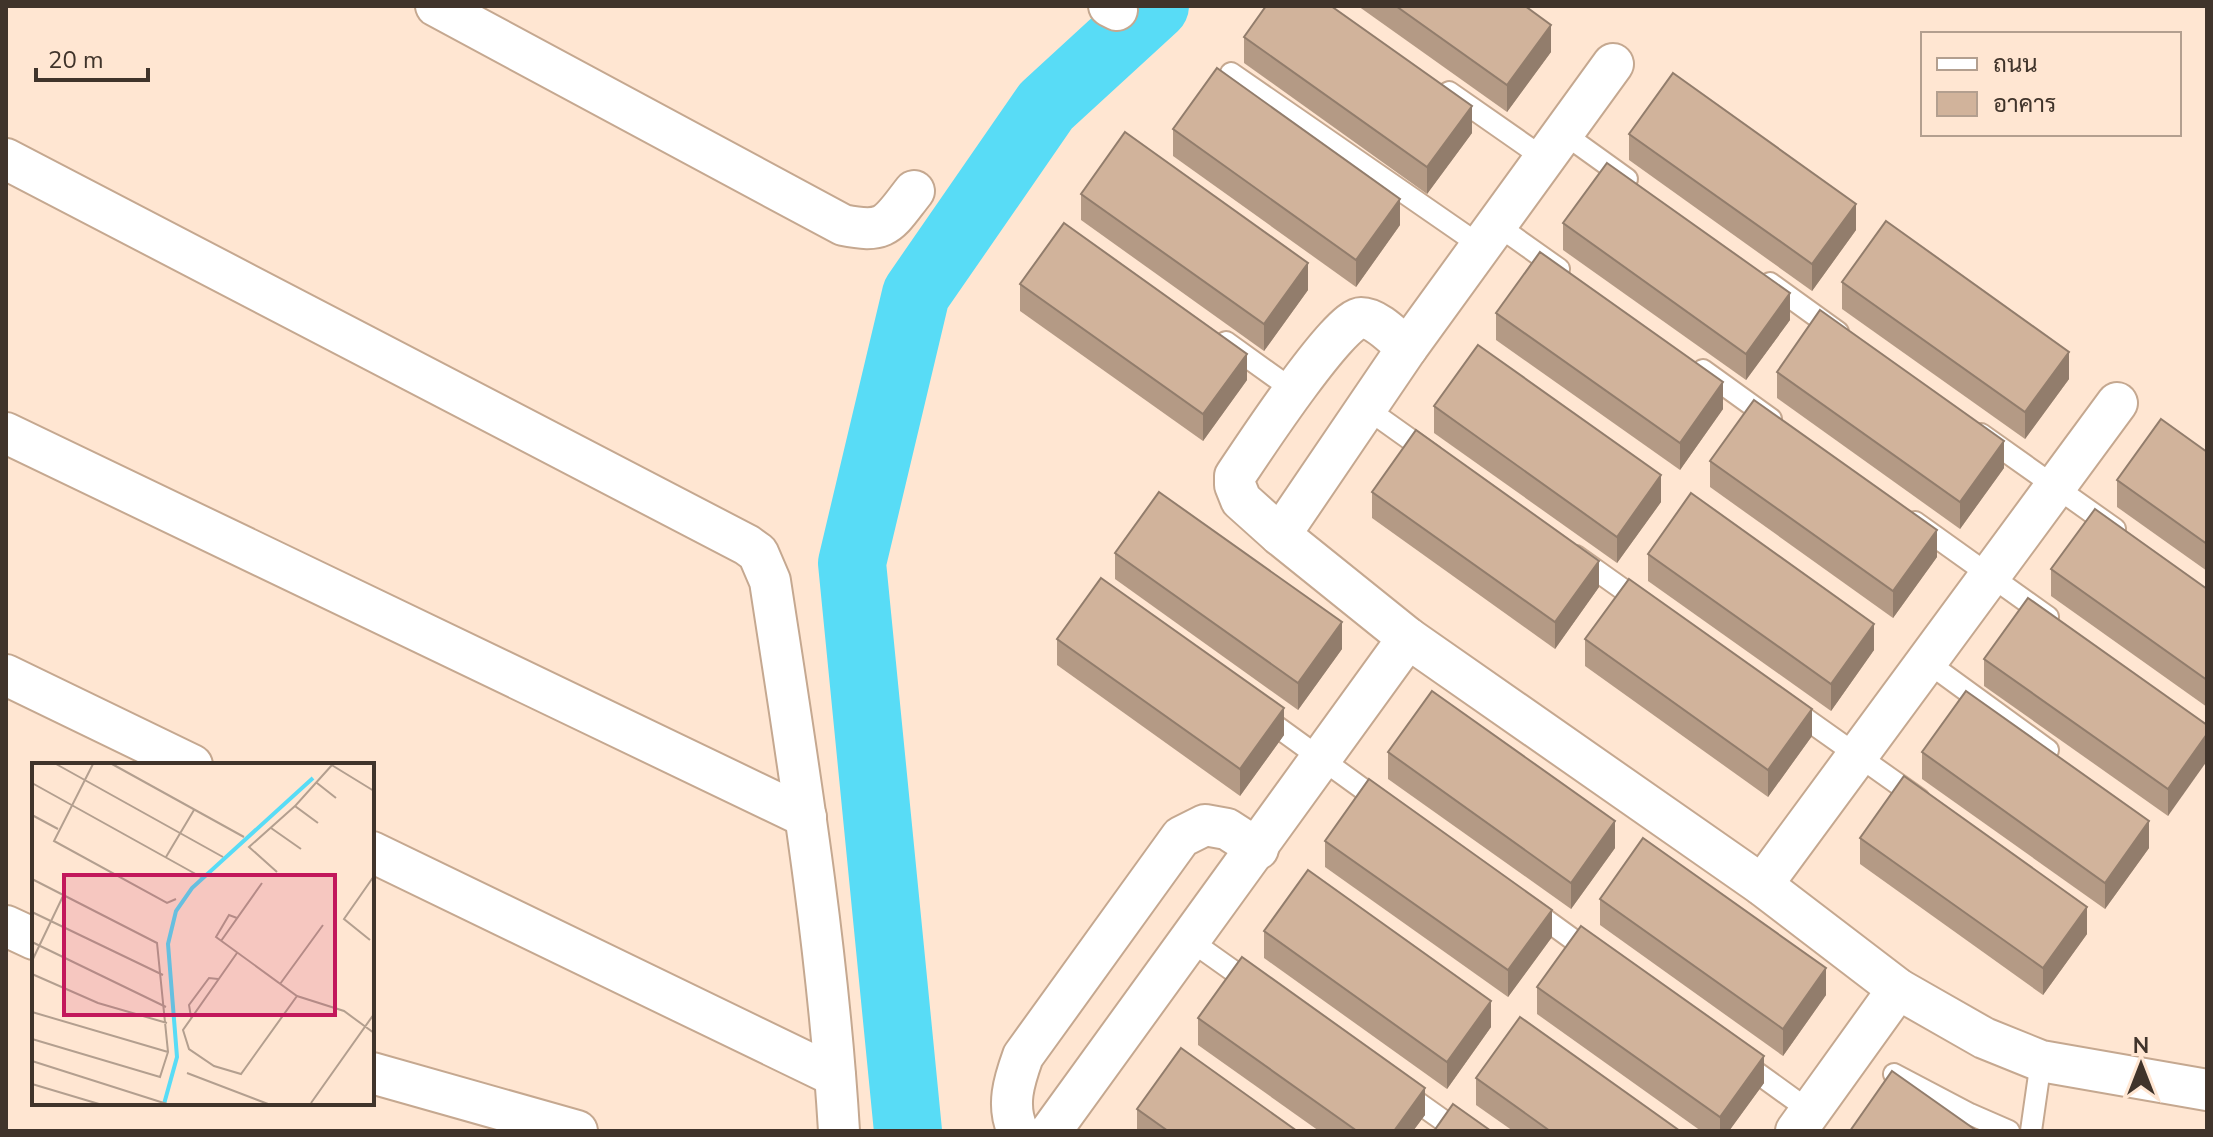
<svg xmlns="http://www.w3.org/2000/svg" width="2213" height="1137" font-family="'Nunito Sans',Sarabun,sans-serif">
<rect width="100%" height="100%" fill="#ffe6d2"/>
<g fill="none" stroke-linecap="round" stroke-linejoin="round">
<!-- river -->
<path stroke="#58dcf6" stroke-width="68" d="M908,1131L852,563L916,294L1046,106L1155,6"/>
<!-- lane casing -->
<g stroke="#c5a890" stroke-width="24">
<g id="lane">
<path d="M1231,73L1481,246"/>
<path d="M1449,92L1545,159"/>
<path d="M1563,133L1627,179"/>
<path d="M1497,225L1559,269"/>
<path d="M1770,283L1838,332"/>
<path d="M1226,342L1293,390"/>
<path d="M1703,370L1771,419"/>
<path d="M1366,408L1432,455"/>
<path d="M1981,434L2115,529"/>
<path d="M1915,522L2048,617"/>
<path d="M1576,556L1645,605"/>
<path d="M1927,662L2048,750"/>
<path d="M1792,709L1919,799"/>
<path d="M1265,718L1385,805"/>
<path d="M1531,909L1593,954"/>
<path d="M1191,941L1253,985"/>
<path d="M1742,1062L1810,1111"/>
<path d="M1894,1074L1970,1114L2009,1131"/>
<path d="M1403,1092L1458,1131"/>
<path d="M2031,1131L2041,1061"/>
</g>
</g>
<!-- street casing -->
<g stroke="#c5a890" stroke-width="44">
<g id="street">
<path d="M436,6L843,225C887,234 888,224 914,191"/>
<path d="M1109,6L1117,10"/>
<path d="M6,159L747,545L758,553L770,581C798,764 828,947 839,1131"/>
<path d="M1407,348C1395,338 1377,318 1361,318C1339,318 1251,452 1235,476V485L1241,500L1280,535L1408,638L1762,885L1898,989L1984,1038L2041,1061L2207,1090"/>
<path d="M6,433L806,817"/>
<path d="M1280,535L1407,348L1613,64"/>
<path d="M6,675L192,765"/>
<path d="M372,852L835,1076"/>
<path d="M1762,885L2117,403"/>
<path d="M6,926L34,939"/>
<path d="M372,1073L577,1131"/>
<path d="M1018,1131C1006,1106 1014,1081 1023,1056L1181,837L1205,825L1227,829L1258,849"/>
<path d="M1051,1131L1408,638"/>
<path d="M1796,1131L1898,989"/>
</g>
</g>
<!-- lane -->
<use href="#lane" stroke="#fff" stroke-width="20"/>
<!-- street -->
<use href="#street" stroke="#fff" stroke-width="40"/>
</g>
<!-- wall -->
<g fill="#b49a85">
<path d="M1358,6H1525L1551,52L1507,112Z"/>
<path d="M1244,37L1472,133L1427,194L1244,63Z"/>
<path d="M1173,129L1400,225L1356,287L1173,156Z"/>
<path d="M1629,134L1856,230L1812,291L1629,160Z"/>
<path d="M1081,194L1308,290L1264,351L1081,220Z"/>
<path d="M1563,223L1790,320L1746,380L1563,250Z"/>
<path d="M1842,282L2069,379L2025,439L1842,309Z"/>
<path d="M1020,284L1247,380L1203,441L1020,311Z"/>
<path d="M1496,313L1723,409L1680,470L1496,340Z"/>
<path d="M1777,372L2004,468L1960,529L1777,398Z"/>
<path d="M1434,406L1661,502L1617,563L1434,433Z"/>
<path d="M2207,452V571L2117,507V480Z"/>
<path d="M1710,461L1937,557L1893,618L1710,487Z"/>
<path d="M1372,492L1599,587L1555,649L1372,518Z"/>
<path d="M1115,553L1342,649L1298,710L1115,579Z"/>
<path d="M1648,554L1874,650L1831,711L1648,581Z"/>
<path d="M2051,569L2207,589V707L2051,596Z"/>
<path d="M1057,639L1284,735L1240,796L1057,665Z"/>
<path d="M1585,639L1812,736L1768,797L1585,666Z"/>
<path d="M1984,659L2207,725L2168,816L1984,686Z"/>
<path d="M1388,752L1615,848L1571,909L1388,779Z"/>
<path d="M1922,752L2149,848L2105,909L1922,779Z"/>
<path d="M1860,838L2087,934L2043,995L1860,864Z"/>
<path d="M1325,841L1552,937L1508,997L1325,867Z"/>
<path d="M1600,899L1826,995L1783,1056L1600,925Z"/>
<path d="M1264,931L1491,1027L1447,1089L1264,958Z"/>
<path d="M1537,987L1764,1083L1729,1131H1701L1537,1014Z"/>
<path d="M1198,1018L1425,1115L1413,1131H1319L1198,1045Z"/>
<path d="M1476,1078L1680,1131H1513L1476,1105Z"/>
<path d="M1137,1109L1297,1131H1137Z"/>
</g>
<!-- shaded-wall -->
<g fill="#927d6c">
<path d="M1551,25V52L1507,112V85Z"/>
<path d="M1472,106V133L1427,194V167Z"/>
<path d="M1400,199V225L1356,287V260Z"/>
<path d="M1856,204V230L1812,291V264Z"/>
<path d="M1308,263V290L1264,351V324Z"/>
<path d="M1790,293V320L1746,380V354Z"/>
<path d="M2069,352V379L2025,439V412Z"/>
<path d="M1247,354V380L1203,441V414Z"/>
<path d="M1723,382V409L1680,470V443Z"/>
<path d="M2004,441V468L1960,529V502Z"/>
<path d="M1661,475V502L1617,563V537Z"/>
<path d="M1937,530V557L1893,618V591Z"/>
<path d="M1599,561V587L1555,649V622Z"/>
<path d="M1342,622V649L1298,710V683Z"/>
<path d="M1874,624V650L1831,711V684Z"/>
<path d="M1284,708V735L1240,796V769Z"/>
<path d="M1812,709V736L1768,797V770Z"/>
<path d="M2207,734V761L2168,816V789Z"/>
<path d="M1615,821V848L1571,909V883Z"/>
<path d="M2149,821V848L2105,909V883Z"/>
<path d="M2087,907V934L2043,995V968Z"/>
<path d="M1552,910V937L1508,997V970Z"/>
<path d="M1826,968V995L1783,1056V1029Z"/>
<path d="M1491,1001V1027L1447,1089V1062Z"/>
<path d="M1764,1056V1083L1729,1131H1720V1117Z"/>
<path d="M1425,1088V1115L1413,1131H1394Z"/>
</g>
<!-- building -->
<g fill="#d1b39b" stroke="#927d6c" stroke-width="2">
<path d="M1266,6H1331L1472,106L1427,167L1244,37Z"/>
<path d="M1396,6H1525L1551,25L1507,85Z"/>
<path d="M1217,68L1400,199L1356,260L1173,129Z"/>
<path d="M1673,73L1856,204L1812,264L1629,134Z"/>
<path d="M1125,132L1308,263L1264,324L1081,194Z"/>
<path d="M1607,163L1790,293L1746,354L1563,223Z"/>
<path d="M1886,221L2069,352L2025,412L1842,282Z"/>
<path d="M1064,223L1247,354L1203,414L1020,284Z"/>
<path d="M1540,252L1723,382L1680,443L1496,313Z"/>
<path d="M1820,310L2004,441L1960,502L1777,372Z"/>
<path d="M1478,345L1661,475L1617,537L1434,406Z"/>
<path d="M1754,400L1937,530L1893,591L1710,461Z"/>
<path d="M2161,419L2207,452V544L2117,480Z"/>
<path d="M1416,430L1599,561L1555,622L1372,492Z"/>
<path d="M1159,492L1342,622L1298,683L1115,553Z"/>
<path d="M1691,493L1874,624L1831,684L1648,554Z"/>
<path d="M2095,509L2207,589V680L2051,569Z"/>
<path d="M1101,578L1284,708L1240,769L1057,639Z"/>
<path d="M1629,579L1812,709L1768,770L1585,639Z"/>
<path d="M2028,598L2207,725V734L2168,789L1984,659Z"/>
<path d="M1432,691L1615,821L1571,883L1388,752Z"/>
<path d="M1966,691L2149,821L2105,883L1922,752Z"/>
<path d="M1904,776L2087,907L2043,968L1860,838Z"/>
<path d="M1369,779L1552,910L1508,970L1325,841Z"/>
<path d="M1643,838L1826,968L1783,1029L1600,899Z"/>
<path d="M1308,870L1491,1001L1447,1062L1264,931Z"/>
<path d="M1581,926L1764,1056L1720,1117L1537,987Z"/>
<path d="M1242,957L1425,1088L1394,1131H1357L1198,1018Z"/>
<path d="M1520,1017L1680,1131H1550L1476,1078Z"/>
<path d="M1181,1048L1297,1131H1168L1137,1109Z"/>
<path d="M1892,1071L1977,1131H1850Z"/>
<path d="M1453,1104L1491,1131H1434Z"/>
</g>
<!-- overview -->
<g transform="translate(32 763)">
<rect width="342" height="342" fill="#ffe6d2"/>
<path fill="none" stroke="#58dcf6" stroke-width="4" d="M132,341L145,294L136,181L144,148L160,125L281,15"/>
<path fill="none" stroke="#b39f8f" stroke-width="2" d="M24,1L191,94M61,1L22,78L135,140L144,136M80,1L212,74M298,1L342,28M0,20L169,114M285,20L304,35M0,52L26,66M286,60L263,43L300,2M239,65L269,86M134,94L162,47M245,109L217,84L263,43M0,116L125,180L136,289L128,314L0,276M0,149L131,212M205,155L197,152L184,174L265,233L312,248L342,270M338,177L312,156L342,113M189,178L230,120M0,179L134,244M205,190L151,267L157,286L182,303L209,311L265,233M0,198L32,131M0,211L66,240L135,260M248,221L291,162M0,249L136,289M159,254L157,242L177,215L186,216M0,298L135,341M155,310L236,341M0,321L67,341M279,340L342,251"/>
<path fill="#c2185b" fill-opacity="0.15" stroke="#c2185b" stroke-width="4" d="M32,112H303V252H32Z"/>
<rect width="342" height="342" fill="none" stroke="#40342b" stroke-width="4"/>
</g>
<!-- border -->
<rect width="2213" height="1137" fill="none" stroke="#40342b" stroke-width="16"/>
<!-- legend -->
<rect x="1921" y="32" width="260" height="104" fill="#ffe6d2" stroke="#b39f8f" stroke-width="2"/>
<rect x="1937" y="58" width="40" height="12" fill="#ffffff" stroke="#b39f8f" stroke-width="2"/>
<text x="1993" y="72" font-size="24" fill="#40342b">ถนน</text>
<rect x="1937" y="92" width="40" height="24" fill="#d1b39b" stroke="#b39f8f" stroke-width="2"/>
<text x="1993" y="112" font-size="24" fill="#40342b">อาคาร</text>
<!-- north arrow -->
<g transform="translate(2141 1065)" stroke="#ffe6d2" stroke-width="6" paint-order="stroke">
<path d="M0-6L14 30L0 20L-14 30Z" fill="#40342b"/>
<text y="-12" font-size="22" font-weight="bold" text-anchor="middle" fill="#40342b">N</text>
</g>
<!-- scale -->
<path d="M36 68v12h112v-12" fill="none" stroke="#40342b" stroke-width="4"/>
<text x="48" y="68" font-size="24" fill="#40342b" stroke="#ffe6d2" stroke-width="6" paint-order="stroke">20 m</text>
</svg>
